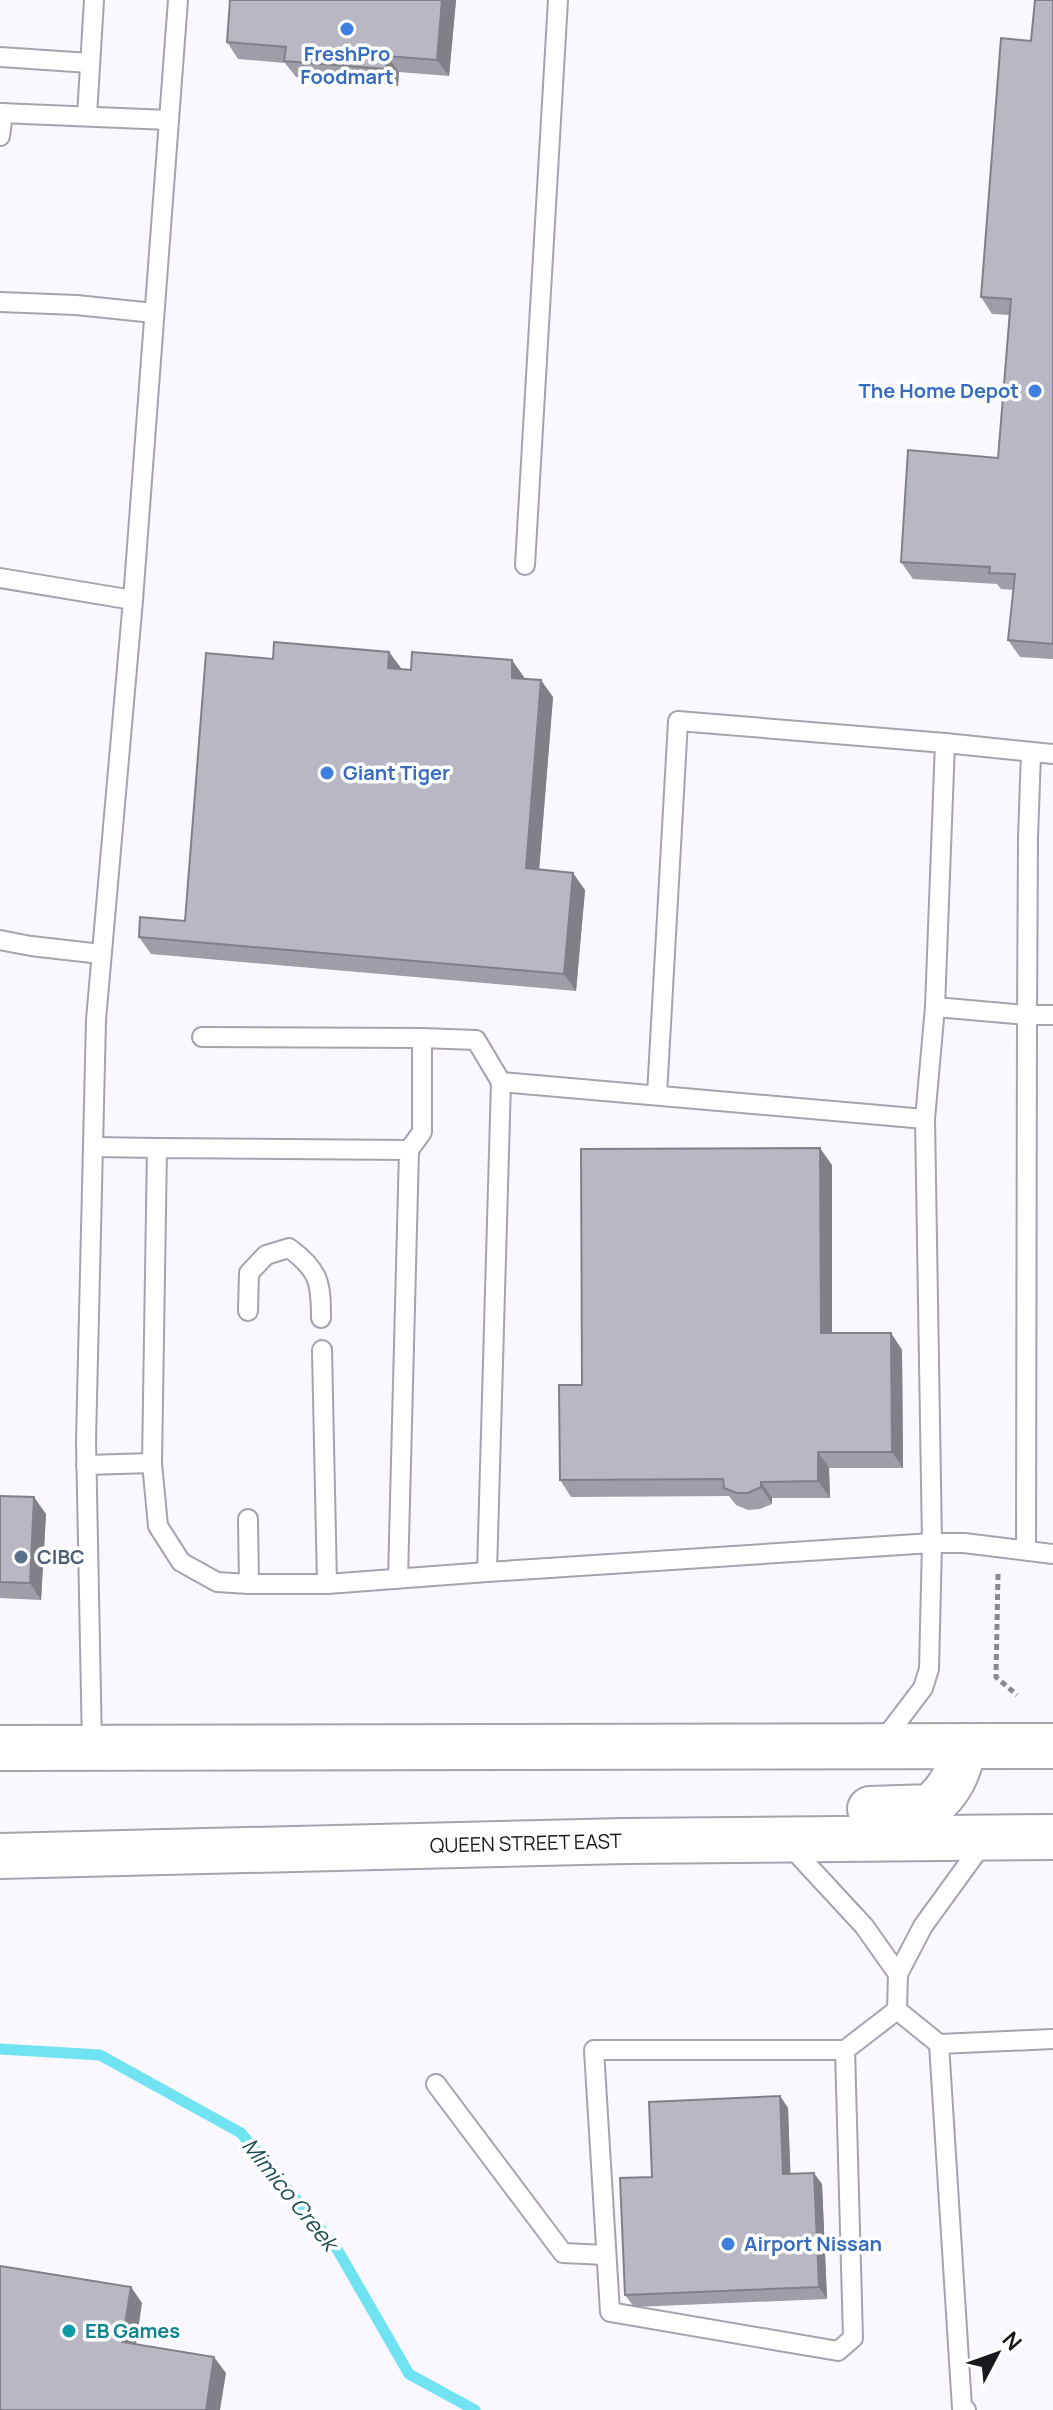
<svg xmlns="http://www.w3.org/2000/svg" width="1053" height="2410" font-family="Manrope,sans-serif">
<rect width="100%" height="100%" fill="#faf7fe"/>
<g fill="none" stroke-linecap="round" stroke-linejoin="round">
<!-- stream -->
<path stroke="#6fe3f2" stroke-width="11" d="M0,2049L100,2055L241,2133L337,2249L409,2374L475,2410"/>
<!-- lane casing -->
<g stroke="#a7a2ad" stroke-width="22">
<g id="lane">
<path d="M0,57L90,63"/>
<path d="M0,113L169,120"/>
<path d="M87,116L94,0"/>
<path d="M0,136L3,113"/>
<path d="M0,302L76,305L154,313"/>
<path d="M525,565L558,0"/>
<path d="M0,578L133,600"/>
<path d="M1031,753L1028,838L1027,1015H1053"/>
<path d="M1053,754L945,743L935,1007L925,1119L501,1082L487,1572L932,1543H964L1053,1554"/>
<path d="M0,940L31,946L101,954"/>
<path d="M935,1007L1027,1015L1026,1550"/>
<path d="M202,1037L422,1038V1132L409,1150"/>
<path d="M422,1038L476,1040L501,1082"/>
<path d="M657,1095L678,721L945,743"/>
<path d="M93,1147L157,1148"/>
<path d="M248,1311L249,1273L266,1255L289,1248C319,1270 321,1282 321,1318"/>
<path d="M322,1350L327,1584"/>
<path d="M86,1465L152,1463"/>
<path d="M248,1519L249,1584"/>
<path d="M398,1579L409,1150L157,1148L152,1463L158,1526L181,1562L217,1582L249,1584H327L487,1572"/>
<path d="M882,1742L923,1688L929,1669L932,1543L925,1119"/>
<path d="M92,1747L86,1441L96,1020L133,600L178,0"/>
<path d="M789,1845L864,1926L898,1974"/>
<path d="M897,2010L939,2044"/>
<path d="M845,2050L853,2338L838,2351L610,2312L594,2050H845L897,2010L898,1974L923,1926L984,1842"/>
<path d="M436,2084L563,2253L606,2255"/>
<path d="M966,2410L962,2408L939,2044L1053,2039"/>
</g>
</g>
<!-- primary casing -->
<g stroke="#a7a2ad" stroke-width="48">
<g id="primary">
<path d="M0,1748L1053,1746"/>
<path d="M870,1809L930,1807C950,1791 959,1772 964,1746"/>
<path id="s1" d="M0,1856L625,1841L1053,1837"/>
</g>
</g>
<!-- path -->
<path stroke="#8b898e" stroke-width="5" stroke-dasharray="6 4" stroke-linecap="butt" d="M998,1574L996,1677L1017,1695"/>
<!-- lane -->
<use href="#lane" stroke="#fff" stroke-width="18"/>
<!-- primary -->
<use href="#primary" stroke="#fff" stroke-width="44"/>
</g>
<!-- wall -->
<g fill="#9e9da8">
<path d="M456,0L449,76L399,72L398,86L296,77L285,63L238,59L227,42Z"/>
<path d="M1053,0V659L1020,657L1008,640L1014,590L1001,589L997,584L913,579L901,562L998,458L1009,315L992,314L981,297L1031,41Z"/>
<path d="M389,652L401,669L524,677V679L553,697L539,869L585,890L576,991L151,954L139,937L185,921L273,659Z"/>
<path d="M832,1165V1333H891L902,1350L903,1468H829L830,1498H772V1504L760,1509L748,1510L736,1505L729,1496L571,1497L560,1480L582,1385Z"/>
<path d="M0,1496L46,1514L41,1600L0,1598Z"/>
<path d="M780,2096L788,2108L790,2174L822,2184L827,2299L634,2307L625,2295L652,2177Z"/>
</g>
<!-- shaded-wall -->
<g fill="#818088">
<path d="M442,0H456L449,76L437,60Z"/>
<path d="M387,56L399,72L398,86L386,69Z"/>
<path d="M389,652L401,668L400,684L388,668Z"/>
<path d="M512,660L524,677V695L512,678Z"/>
<path d="M541,680L553,697L538,884L526,868Z"/>
<path d="M573,873L585,890L576,991L564,974Z"/>
<path d="M820,1148L832,1165V1350L821,1333Z"/>
<path d="M891,1333L902,1350L903,1468L892,1452Z"/>
<path d="M818,1452L829,1468L830,1498L818,1481Z"/>
<path d="M761,1482L772,1498V1504L761,1487Z"/>
<path d="M34,1497L46,1514L41,1600L30,1583Z"/>
<path d="M780,2096L788,2108L791,2186L783,2174Z"/>
<path d="M814,2173L822,2184L827,2299L819,2287Z"/>
<path d="M131,2287L142,2303L134,2359L122,2342Z"/>
<path d="M214,2357L226,2373L220,2410H206Z"/>
</g>
<!-- building -->
<g fill="#b8b7c3" stroke="#818088" stroke-width="2">
<path d="M230,0H442L437,60L387,56L386,69L284,61L286,47L227,42Z"/>
<path d="M1035,0H1053V644L1008,640L1015,574L989,573L990,567L901,562L908,450L998,458L1011,299L981,297L1001,38L1031,41Z"/>
<path d="M274,642L389,652L388,668L411,670L412,652L512,660V678L541,680L526,868L573,873L564,974L139,937L140,917L185,921L206,653L273,659Z"/>
<path d="M820,1148L821,1333H891L892,1452H818V1481L761,1482V1487L748,1493H737L724,1488L723,1479L560,1480L559,1385H582L581,1149Z"/>
<path d="M0,1496L34,1497L30,1583L0,1582Z"/>
<path d="M780,2096L783,2174L814,2173L819,2287L625,2295L620,2178L652,2177L649,2102Z"/>
<path d="M0,2266L131,2287L122,2342L214,2357L206,2410H0Z"/>
</g>
<!-- markers -->
<g fill="#3f7fe0" stroke="#fff" stroke-width="3">
<circle cx="347" cy="29" r="8"/>
<circle cx="1035" cy="391" r="8"/>
<circle cx="327" cy="773" r="8"/>
<circle cx="728" cy="2244" r="8"/>
</g>
<circle fill="#5c6f8a" stroke="#fff" stroke-width="3" cx="21" cy="1557" r="8"/>
<circle fill="#0f9aa8" stroke="#fff" stroke-width="3" cx="69" cy="2331" r="8"/>
<g text-anchor="middle" stroke-width="7" stroke-linejoin="round" paint-order="stroke">
<!-- shop labels -->
<g font-size="20" font-weight="bold" fill="#366cbe" stroke="#fff" text-anchor="start">
<text x="347" y="61" text-anchor="middle">FreshPro<tspan x="347" dy="23">Foodmart</tspan></text>
<text x="1019" y="398" text-anchor="end">The Home Depot</text>
<text x="343" y="780">Giant Tiger</text>
<text x="744" y="2251">Airport Nissan</text>
</g>
<!-- service labels -->
<g font-size="20" font-weight="bold" fill="#4e5e75" stroke="#fff" text-anchor="start">
<text x="37" y="1564">CIBC</text>
</g>
<!-- street labels -->
<g font-size="20" fill="#1a181c" stroke="#fff">
<text dy="7" stroke="none"><textPath href="#s1" startOffset="526">QUEEN STREET EAST</textPath></text>
</g>
<!-- culture labels -->
<g font-size="20" font-weight="bold" fill="#0d838f" stroke="#fff" text-anchor="start">
<text x="85" y="2338">EB Games</text>
</g>
<!-- water labels -->
<g font-size="22" font-style="italic" fill="#194d53" stroke="#fff">
<text transform="translate(290 2194) rotate(51)" y="8">Mimico Creek</text>
</g>
</g>
<!-- north arrow -->
<g transform="translate(997 2354) rotate(49)" stroke="#ffffff" stroke-width="6" paint-order="stroke">
<path d="M0-6L14 30L0 20L-14 30Z" fill="#1a181c"/>
<text y="-12" font-size="22" font-weight="bold" text-anchor="middle" fill="#1a181c">N</text>
</g>
</svg>
